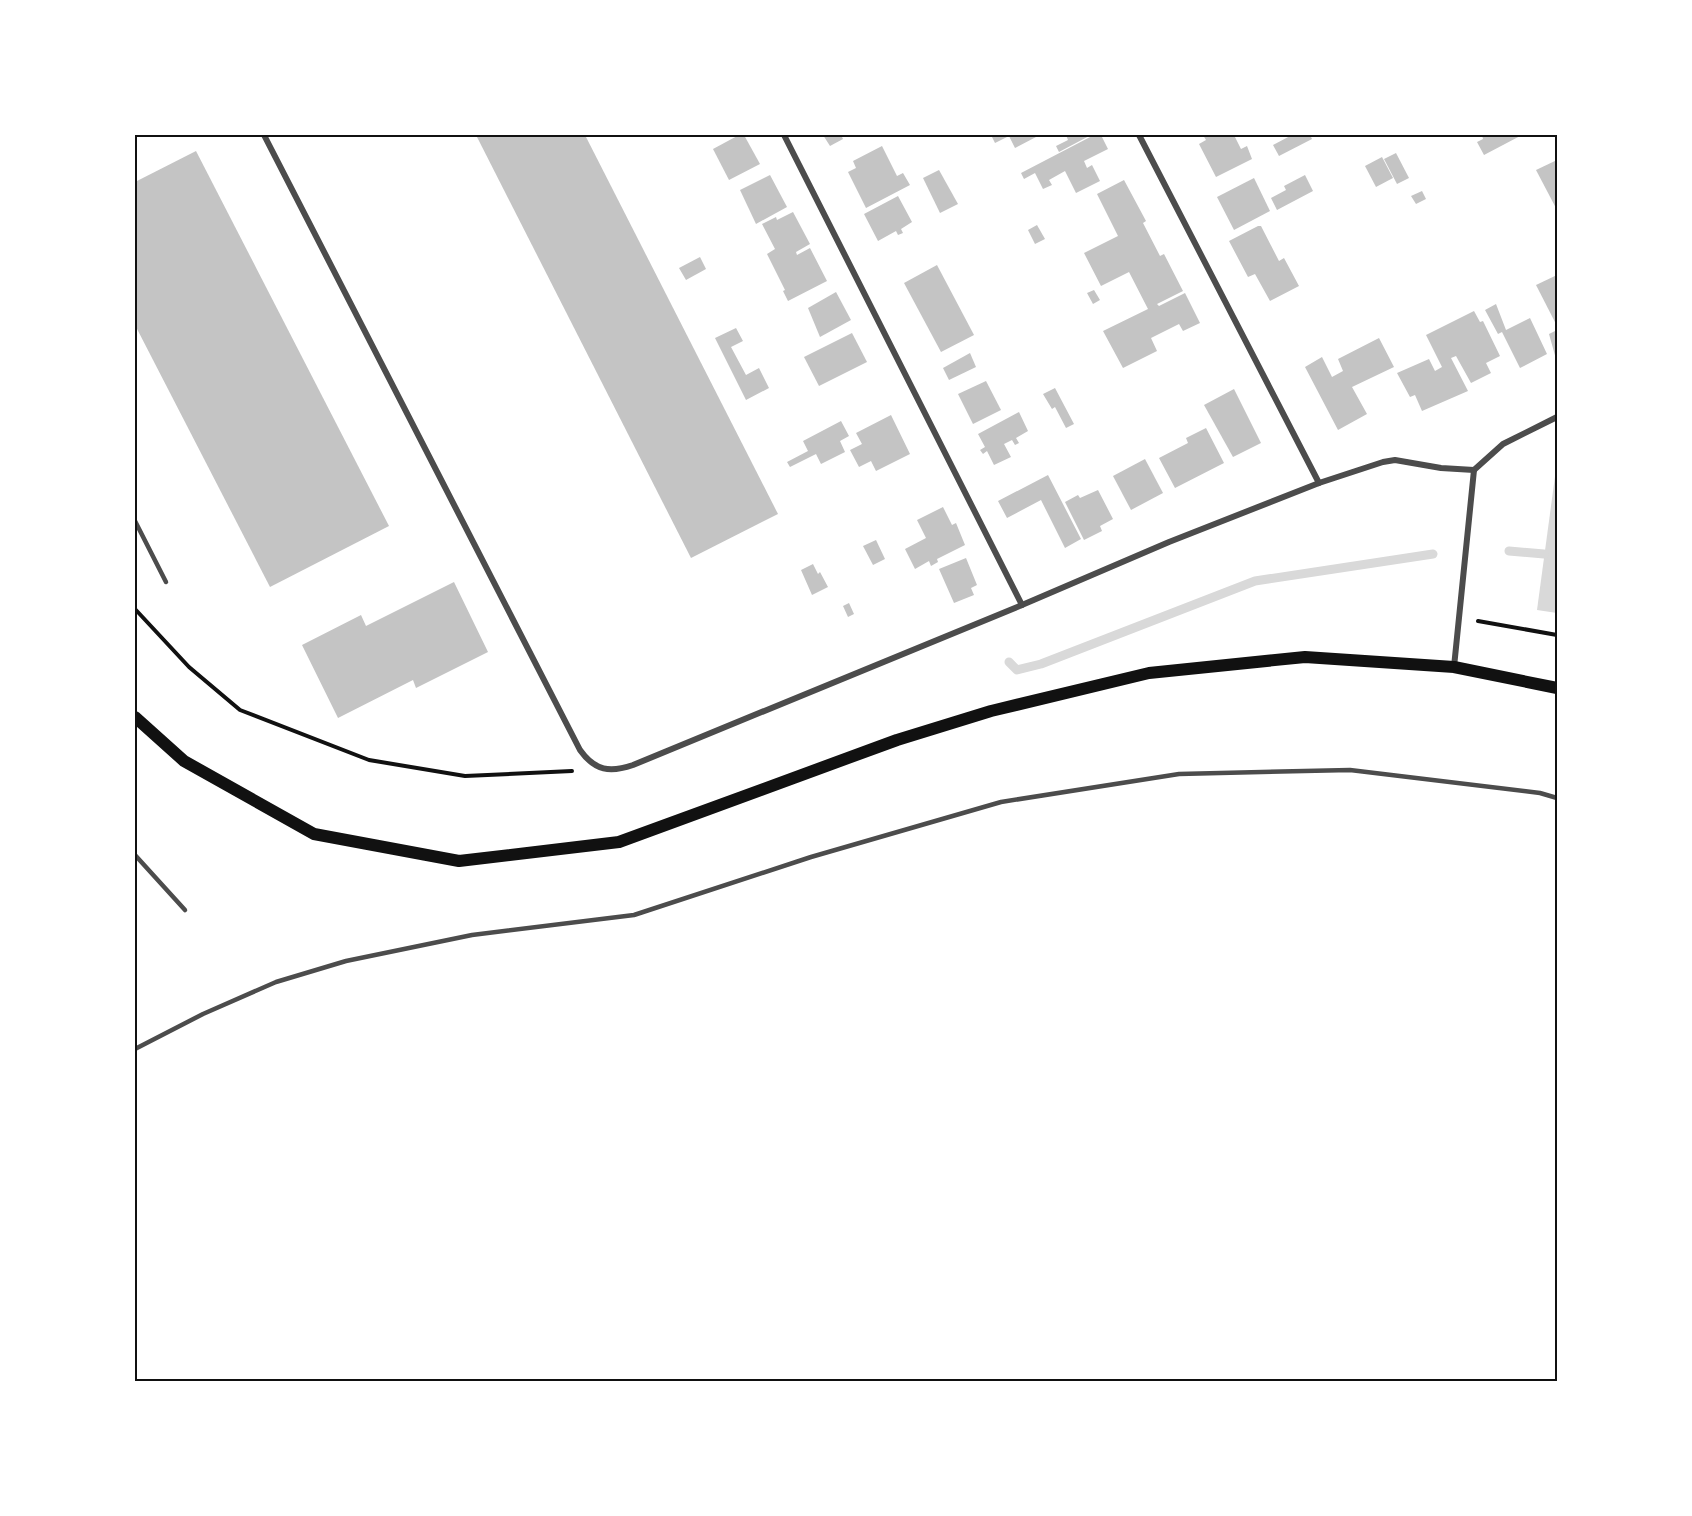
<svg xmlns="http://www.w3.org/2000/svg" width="1692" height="1516" font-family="'IBM Plex Sans',sans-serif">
<rect width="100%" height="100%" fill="#fff"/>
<!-- water -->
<path fill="#d9d9d9" d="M1556,469H1557V613L1537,610Z"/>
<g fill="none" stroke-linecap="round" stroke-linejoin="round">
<!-- stream -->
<g stroke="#d9d9d9" stroke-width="9">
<path d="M1509,551L1544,554"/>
<path d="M1009,662L1017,670L1041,664L1255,581L1433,554"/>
</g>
</g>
<!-- building -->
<g fill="#c4c4c4">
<path d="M476,135H585L778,514L691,558Z"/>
<path d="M739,135H744L760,164L729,180L713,149Z"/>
<path d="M823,135H841L843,139L830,146Z"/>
<path d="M991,135H1035L1036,137L1015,148L1009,136L995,143Z"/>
<path d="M1066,135H1091L1059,152L1056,146L1068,140Z"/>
<path d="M1094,135H1101L1108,149L1084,161L1087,168L1092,165L1100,181L1076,193L1065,171L1049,180L1052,185L1043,189L1035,173L1024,179L1021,173Z"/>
<path d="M1203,135H1234L1241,149L1247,146L1252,159L1216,177L1199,144L1206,140Z"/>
<path d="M1292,135H1310L1312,139L1279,156L1273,145Z"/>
<path d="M1482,135H1522L1484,155L1477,142L1483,139Z"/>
<path d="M882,146L897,176L903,173L910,185L866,208L848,172L856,168L853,161Z"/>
<path d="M196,151L389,526L270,587L135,325V182Z"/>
<path d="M1396,153L1409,178L1397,184L1384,159Z"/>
<path d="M1382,157L1393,178L1376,187L1365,166Z"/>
<path d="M1557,160V210L1536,170Z"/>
<path d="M939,170L958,204L940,213L923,178Z"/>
<path d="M770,175L787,207L756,224L740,190Z"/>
<path d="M1305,175L1313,191L1277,210L1271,198L1286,190L1284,186Z"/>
<path d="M1254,178L1270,211L1234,230L1217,197Z"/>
<path d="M1124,180L1146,221L1143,223L1160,256L1164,254L1183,291L1157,304L1159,306L1185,293L1200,323L1183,331L1179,324L1151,338L1157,351L1123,368L1103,331L1148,309L1129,272L1101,286L1084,253L1118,236L1097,194Z"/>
<path d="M1422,191L1426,199L1416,204L1411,196Z"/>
<path d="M898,196L912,222L901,229L903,233L898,235L896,231L878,241L864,214Z"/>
<path d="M793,212L810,244L796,252L797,255L810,248L827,281L788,301L783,291L785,290L767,254L775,249L762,224L776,217L777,220Z"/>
<path d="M1037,225L1045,239L1035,244L1028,230Z"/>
<path d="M1258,226H1261L1279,261L1284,258L1299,286L1270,301L1255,274L1248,277L1229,241Z"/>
<path d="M700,257L706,269L686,280L679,268Z"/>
<path d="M937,265L974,335L941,352L904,283Z"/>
<path d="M1557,275V326L1536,285Z"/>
<path d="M1094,290L1100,300L1093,304L1087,293Z"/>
<path d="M836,292L851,320L820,337L808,308Z"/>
<path d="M1496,304L1506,330L1530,318L1547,354L1520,368L1502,332L1498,334L1485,310Z"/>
<path d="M1474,311L1480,322L1483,321L1500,356L1486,363L1491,373L1471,383L1456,356L1451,358L1468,391L1422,411L1415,395L1410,397L1397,373L1429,359L1435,371L1442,367L1426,335Z"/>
<path d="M736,328L743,341L731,347L746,375L759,368L769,388L746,400L715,338Z"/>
<path d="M1557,330V359H1556L1549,334Z"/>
<path d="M852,333L867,362L819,386L804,357Z"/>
<path d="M1379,338L1394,367L1352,387L1367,414L1338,430L1305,367L1322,357L1332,377L1343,371L1338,359Z"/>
<path d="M970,353L976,367L949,380L943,368Z"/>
<path d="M986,381L1001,410L973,424L958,394Z"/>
<path d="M1055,388L1074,424L1066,428L1055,407L1052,409L1043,394Z"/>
<path d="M1234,389L1261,443L1233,457L1204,405Z"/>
<path d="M1019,412L1028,431L1016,438L1019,443L1015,445L1012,440L1004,444L1011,457L994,465L987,451L983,454L980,450L985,447L978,434Z"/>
<path d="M891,415L910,454L876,471L871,461L859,467L850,450L862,444L856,433Z"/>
<path d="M841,421L849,436L840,441L845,452L821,464L816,454L790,467L787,462L808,451L803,441Z"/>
<path d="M1206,428L1224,463L1175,488L1159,458L1188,443L1186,438Z"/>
<path d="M1145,459L1163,493L1131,510L1113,476Z"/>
<path d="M1048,475L1081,539L1065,548L1041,500L1007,518L998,501Z"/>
<path d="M1098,490L1113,519L1100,526L1102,531L1084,540L1065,502L1078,495L1080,498Z"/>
<path d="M943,507L952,525L956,523L965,545L937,559L938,562L931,566L929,561L915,569L905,549L926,538L917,520Z"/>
<path d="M876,540L885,559L873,565L863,546Z"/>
<path d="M966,558L977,585L971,588L974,595L954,603L939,569Z"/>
<path d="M813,564L818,574L820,572L828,587L812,595L801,570Z"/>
<path d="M454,582L488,652L416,688L413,680L338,718L302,645L361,615L366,626Z"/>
<path d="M849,603L854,614L848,617L843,606Z"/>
</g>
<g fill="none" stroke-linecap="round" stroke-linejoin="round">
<!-- path -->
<g stroke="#111" stroke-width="4">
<path d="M135,609L189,667L240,710L369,760L465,776L572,771"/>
<path d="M1478,621L1557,635"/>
</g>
<!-- service -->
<g stroke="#4c4c4c" stroke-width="4.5">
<path d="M135,521L166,582"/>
<path d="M135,855L185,910"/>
<path d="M135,1049L203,1014L276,982L346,961L472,935L634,915L811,857L1001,802L1179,774L1350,770L1540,793L1557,798"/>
</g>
<!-- minor -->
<g stroke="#4c4c4c" stroke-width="6">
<path d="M264,135L580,750C595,771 610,773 633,765L1022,605L1169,542L1319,483L1383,462L1395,460L1441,468L1474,470"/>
<path d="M784,135L1022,605"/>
<path d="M1139,135L1319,483"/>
<path d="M1454,667L1474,470L1503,444L1557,417"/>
</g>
<!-- secondary -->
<path stroke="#111" stroke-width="12" d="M135,717L184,761L314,834L459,861L619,842L897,740L991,711L1149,673L1305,657L1454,667L1557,688"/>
</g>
<!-- border -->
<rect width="1692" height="1516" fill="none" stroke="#ffffff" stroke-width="273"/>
<rect x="136" y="136" width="1420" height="1244" fill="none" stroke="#111" stroke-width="2"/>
</svg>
